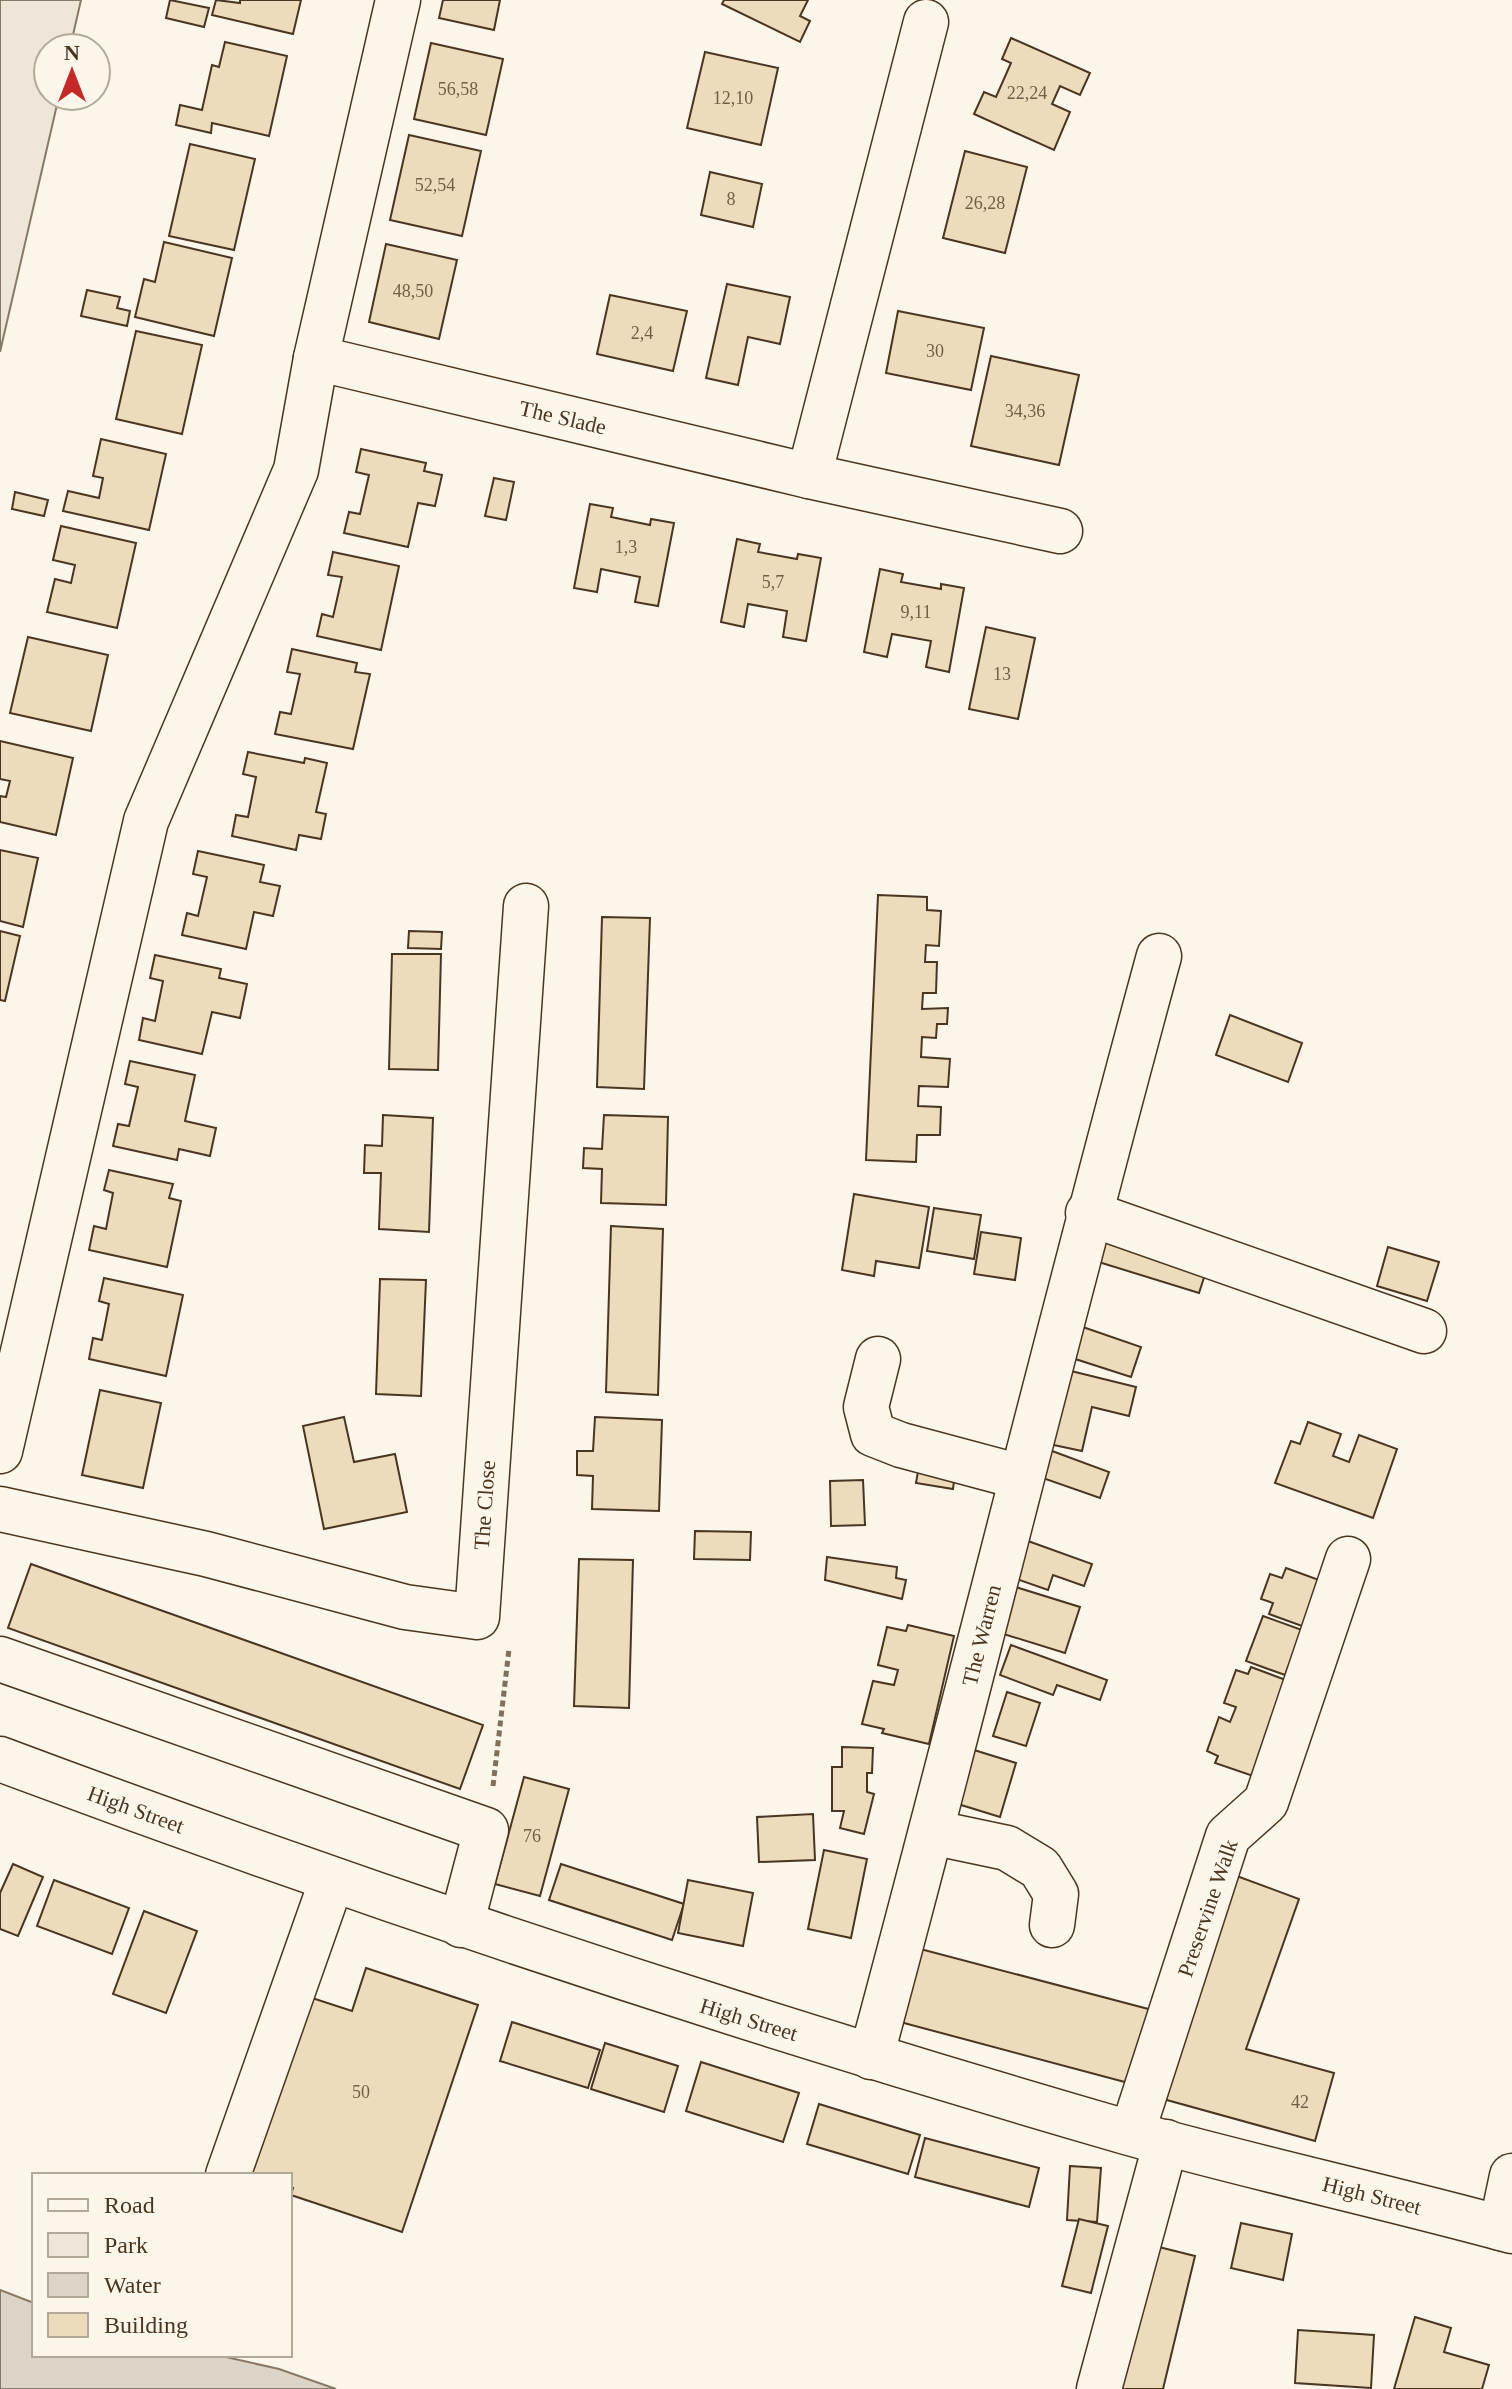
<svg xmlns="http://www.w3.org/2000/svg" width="1512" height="2389" font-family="'Times New Roman',serif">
<rect width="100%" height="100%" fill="#fbf6e9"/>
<!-- green -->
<path fill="#ede6d9" stroke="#887966" stroke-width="2" d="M0,0H81L70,48H48V96H59L0,352Z"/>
<!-- water -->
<path fill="#dcd4c6" stroke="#887966" stroke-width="2" d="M0,2290L34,2303V2355H217L279,2369L336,2389H0Z"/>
<!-- building -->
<g fill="#ecdcbc" stroke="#4a3520" stroke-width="2">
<path d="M170,0L209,8L204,27L166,18Z"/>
<path d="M216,0L240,3V0H301L293,34L212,15Z"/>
<path d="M443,0H500L494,30L439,18Z"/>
<path d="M724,0H808L800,16L810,21L800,42L722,4Z"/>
<path d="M1011,38L1090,73L1080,95L1060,86L1052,104L1070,112L1054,150L974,114L984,92L996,97L1011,63L1002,59Z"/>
<path d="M225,42L287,56L269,136L212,123L211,133L176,125L180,105L202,110L212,65L219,67Z"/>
<path d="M431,43L503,59L486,135L414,119Z"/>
<path d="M705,52L778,68L761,145L687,128Z"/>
<path d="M409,135L481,151L462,236L390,220Z"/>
<path d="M190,144L255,159L234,250L169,236Z"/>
<path d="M965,151L1027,167L1005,253L943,238Z"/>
<path d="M710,172L762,184L753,227L701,215Z"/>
<path d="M164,242L232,258L214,336L135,317L144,279L155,282Z"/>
<path d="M386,244L457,260L439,339L369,322Z"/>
<path d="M727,284L790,297L780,344L748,337L738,385L706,378Z"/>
<path d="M87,290L120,297L117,308L130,311L127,326L81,316Z"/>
<path d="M610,295L687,311L673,371L597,354Z"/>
<path d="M898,311L984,328L971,390L886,373Z"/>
<path d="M136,331L202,345L182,434L116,419Z"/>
<path d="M991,356L1079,375L1059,465L971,446Z"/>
<path d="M101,439L166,454L149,530L63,511L68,491L99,498L103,478L93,476Z"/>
<path d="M361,449L426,463L424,471L442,475L435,506L418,503L408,547L344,533L349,512L360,514L369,475L356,472Z"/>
<path d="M494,478L514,482L506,520L485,516Z"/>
<path d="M15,492L48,500L44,516L12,509Z"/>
<path d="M590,504L613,508L611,517L650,525L651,519L674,523L658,606L635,602L640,577L601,569L597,592L574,588Z"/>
<path d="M61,526L136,543L117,628L47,612L55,579L71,583L75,565L53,560Z"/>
<path d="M737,539L760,544L758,552L797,559L798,554L821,558L806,641L783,637L787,611L748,604L744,627L721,622Z"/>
<path d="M333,552L399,566L381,650L317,636L322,614L333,617L342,577L328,575Z"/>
<path d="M880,569L903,574L901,582L941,589V584L964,588L949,672L926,667L931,641L892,634L887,657L864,652Z"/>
<path d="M986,627L1035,638L1018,719L969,709Z"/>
<path d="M28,637L108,655L91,731L10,713Z"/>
<path d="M292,649L357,663L355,672L370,674L353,749L275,734L280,712L291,714L300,674L287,672Z"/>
<path d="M0,741L73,758L56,835L0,822V796L6,797L10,781L0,779Z"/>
<path d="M248,752L304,763L305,758L327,763L316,812L326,814L321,839L299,835L296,850L232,836L236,815L248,817L256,777L243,774Z"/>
<path d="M0,850L38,858L23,927L0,921Z"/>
<path d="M198,851L264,865L260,882L280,886L273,916L254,912L246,949L182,935L187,913L198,916L207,877L193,874Z"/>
<path d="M878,895L927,897V910L941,911L939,946L926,945L925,962H937L936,993H923L922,1009L948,1008L947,1024H937L936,1038L922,1037L921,1057L950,1059L948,1087L919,1086L918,1106L941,1107L940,1135H917L916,1162L866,1160Z"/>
<path d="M602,917L650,918L644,1089L597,1087Z"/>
<path d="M0,931L20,936L5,1001L0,1000Z"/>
<path d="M409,931L442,932L441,949L408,948Z"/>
<path d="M392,954H441L438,1070L389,1069Z"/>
<path d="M155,955L221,969L219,978L247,984L240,1018L212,1012L202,1054L139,1040L143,1018L155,1021L163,981L150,978Z"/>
<path d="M1230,1015L1302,1043L1288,1082L1216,1055Z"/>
<path d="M130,1061L195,1075L185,1121L216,1128L210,1156L179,1149L177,1160L113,1146L118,1124L129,1126L138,1087L125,1084Z"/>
<path d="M383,1115L433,1118L429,1232L379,1229L381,1173H364L365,1145L382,1146Z"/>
<path d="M604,1115L668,1117L666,1205L601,1203L602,1169L583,1168L584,1148L602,1149Z"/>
<path d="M109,1170L173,1184L169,1198L181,1201L167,1267L89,1250L94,1226L106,1229L113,1193L104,1190Z"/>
<path d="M854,1194L929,1207L919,1268L876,1261L874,1276L842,1270Z"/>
<path d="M934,1208L981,1215L974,1259L927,1251Z"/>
<path d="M611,1226L663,1229L658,1395L606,1392Z"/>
<path d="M1097,1231L1208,1265L1199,1293L1089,1259Z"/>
<path d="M981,1232L1021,1238L1015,1280L974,1274Z"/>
<path d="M1388,1247L1439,1262L1427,1301L1377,1286Z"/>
<path d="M104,1278L183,1295L166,1376L89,1359L93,1338L102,1340L109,1304L99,1301Z"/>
<path d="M380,1279L426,1280L421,1396L376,1394Z"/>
<path d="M1077,1325L1141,1347L1131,1377L1066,1356Z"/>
<path d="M1067,1370L1136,1387L1129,1416L1092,1407L1082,1451L1049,1444Z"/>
<path d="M100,1390L161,1403L143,1488L82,1475Z"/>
<path d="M344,1417L354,1462L395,1454L407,1512L324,1529L303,1426Z"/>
<path d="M595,1417L662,1420L659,1511L592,1509L593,1476L577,1475V1451H593Z"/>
<path d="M1308,1422L1341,1434L1333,1456L1349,1462L1359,1435L1397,1449L1373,1518L1275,1483L1291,1441L1300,1444Z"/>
<path d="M1044,1448L1109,1472L1100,1498L1034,1475Z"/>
<path d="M920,1460L956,1466L953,1489L916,1483Z"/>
<path d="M863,1480L865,1525L831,1526L830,1481Z"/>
<path d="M695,1531L751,1532L750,1560L694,1559Z"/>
<path d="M1028,1541L1092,1564L1084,1586L1053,1575L1048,1590L1014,1578Z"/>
<path d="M827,1557L897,1567L896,1578L906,1580L902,1599L825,1580Z"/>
<path d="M579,1559L633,1560L629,1708L574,1706Z"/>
<path d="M31,1564L483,1725L460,1789L8,1628Z"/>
<path d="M1286,1568L1330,1584L1313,1630L1269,1614L1273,1603L1261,1599L1270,1574L1282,1578Z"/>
<path d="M1009,1585L1080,1607L1065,1653L994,1631Z"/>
<path d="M1263,1616L1302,1630L1285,1675L1246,1661Z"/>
<path d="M908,1625L954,1636L929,1744L882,1733L884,1729L862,1724L873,1681L894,1685L898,1670L878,1665L887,1627L906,1631Z"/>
<path d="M1011,1645L1107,1680L1100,1700L1057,1685L1053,1695L1000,1675Z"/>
<path d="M1251,1667L1294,1683L1259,1778L1215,1763L1218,1756L1207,1751L1219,1717L1230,1722L1236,1707L1224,1703L1236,1670L1248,1674Z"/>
<path d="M1007,1692L1040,1703L1026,1746L993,1736Z"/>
<path d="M842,1747L873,1748L872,1773H867V1792L874,1794L864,1834L840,1828L844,1811H832V1767H842Z"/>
<path d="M974,1750L1016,1763L1000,1817L958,1804Z"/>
<path d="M524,1777L569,1789L540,1896L495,1884Z"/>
<path d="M813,1814L815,1860L759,1862L757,1817Z"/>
<path d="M824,1850L867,1859L851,1938L808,1929Z"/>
<path d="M13,1864L43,1877L18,1936L0,1929V1893Z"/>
<path d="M561,1864L684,1904L672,1940L549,1900Z"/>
<path d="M1234,1875L1299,1899L1246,2049L1334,2073L1315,2141L1156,2097Z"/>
<path d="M54,1880L129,1908L112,1954L37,1926Z"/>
<path d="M688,1880L753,1893L743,1946L678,1933Z"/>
<path d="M144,1911L197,1931L166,2013L113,1994Z"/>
<path d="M909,1946L1156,2011L1136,2085L889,2019Z"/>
<path d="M366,1968L478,2005L402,2232L291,2195L293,2188L290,2187V2175H255L247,2172L306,1996L352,2011Z"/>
<path d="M512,2022L600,2050L588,2088L500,2061Z"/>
<path d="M605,2043L678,2066L664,2112L591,2089Z"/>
<path d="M701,2062L799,2093L783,2142L686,2111Z"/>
<path d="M819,2104L920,2135L908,2174L807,2144Z"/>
<path d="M925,2138L1039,2168L1029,2207L915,2177Z"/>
<path d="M1070,2166L1101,2168L1097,2222L1067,2220Z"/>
<path d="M1079,2219L1108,2226L1091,2293L1062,2286Z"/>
<path d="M1241,2223L1292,2234L1283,2280L1231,2268Z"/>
<path d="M1143,2243L1195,2256L1163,2389H1107Z"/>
<path d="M1415,2317L1451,2328L1444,2352L1489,2365L1482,2389H1394Z"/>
<path d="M1298,2330L1374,2335L1371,2388L1295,2383Z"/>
</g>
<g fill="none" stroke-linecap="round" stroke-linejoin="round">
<!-- minor casing -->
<g stroke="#4a3520" stroke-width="47">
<g id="minor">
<path d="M926,22L809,476L1060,531"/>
<path d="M316,358L809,476"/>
<path d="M1088,1213L1424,1331"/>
<path d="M878,1359L866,1407L873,1434L901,1445L1021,1477"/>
<path d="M0,1451L146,821L296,470L316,358L398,0"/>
<path d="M0,1509L206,1554L405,1607L477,1617L526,906"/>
<path d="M0,1659L486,1830L461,1925"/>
<path d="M0,1759C371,1898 746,2022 1126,2132C1254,2168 1384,2196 1512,2231"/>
<path d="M931,1832L1007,1848L1040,1868L1056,1894L1052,1925"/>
<path d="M871,2057C970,1691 1059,1322 1159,956"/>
<path d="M1132,2133L1228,1836L1266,1802L1348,1559"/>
<path d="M228,2175L332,1880"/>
<path d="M1501,2228L1512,2176"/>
<path d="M1099,2389L1166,2142"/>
</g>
</g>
<!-- path -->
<path stroke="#7f6f5c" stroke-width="5" stroke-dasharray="6 4" stroke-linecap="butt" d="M493,1786L509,1649"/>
<!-- minor -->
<use href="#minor" stroke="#fbf6e9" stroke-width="44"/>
</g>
<g text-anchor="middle" stroke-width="6" stroke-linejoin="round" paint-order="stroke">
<!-- number labels -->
<g font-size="18" fill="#725f47">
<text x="458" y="95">56,58</text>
<text x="1027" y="99">22,24</text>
<text x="733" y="104">12,10</text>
<text x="435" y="191">52,54</text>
<text x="731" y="205">8</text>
<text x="985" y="209">26,28</text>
<text x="413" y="297">48,50</text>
<text x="642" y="339">2,4</text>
<text x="935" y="357">30</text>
<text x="1025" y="417">34,36</text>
<text x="626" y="553">1,3</text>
<text x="773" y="588">5,7</text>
<text x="916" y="618">9,11</text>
<text x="1002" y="680">13</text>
<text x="532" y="1842">76</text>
<text x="361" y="2098">50</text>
<text x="1300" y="2108">42</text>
</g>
<!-- street labels -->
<g font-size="22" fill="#4a3520" stroke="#fbf6e9">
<text transform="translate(563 417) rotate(13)" y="8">The Slade</text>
<text transform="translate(484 1505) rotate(-86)" y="8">The Close</text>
<text transform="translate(981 1635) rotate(-76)" y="8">The Warren</text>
<text transform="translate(136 1809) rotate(20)" y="8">High Street</text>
<text transform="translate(1207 1908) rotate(-71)" y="8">Preservine Walk</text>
<text transform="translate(749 2019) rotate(17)" y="8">High Street</text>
<text transform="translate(1372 2195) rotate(14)" y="8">High Street</text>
</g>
</g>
<!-- legend -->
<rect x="32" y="2173" width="260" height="184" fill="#fbf6e9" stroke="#b4a999" stroke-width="2"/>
<rect x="48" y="2199" width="40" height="12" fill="#fbf6e9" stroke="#b4a999" stroke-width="2"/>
<text x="104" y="2213" font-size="24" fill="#4a3520">Road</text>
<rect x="48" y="2233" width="40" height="24" fill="#ede6d9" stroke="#b4a999" stroke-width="2"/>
<text x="104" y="2253" font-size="24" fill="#4a3520">Park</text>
<rect x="48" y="2273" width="40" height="24" fill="#dcd4c6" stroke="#b4a999" stroke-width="2"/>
<text x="104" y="2293" font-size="24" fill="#4a3520">Water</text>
<rect x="48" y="2313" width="40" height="24" fill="#ecdcbc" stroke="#b4a999" stroke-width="2"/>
<text x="104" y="2333" font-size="24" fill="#4a3520">Building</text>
<!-- north arrow -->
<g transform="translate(72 72)"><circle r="38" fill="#fbf6e9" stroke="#b4a999" stroke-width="2"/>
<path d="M0-6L14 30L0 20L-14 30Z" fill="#c62828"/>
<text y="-12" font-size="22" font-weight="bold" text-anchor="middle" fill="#4a3520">N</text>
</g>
</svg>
